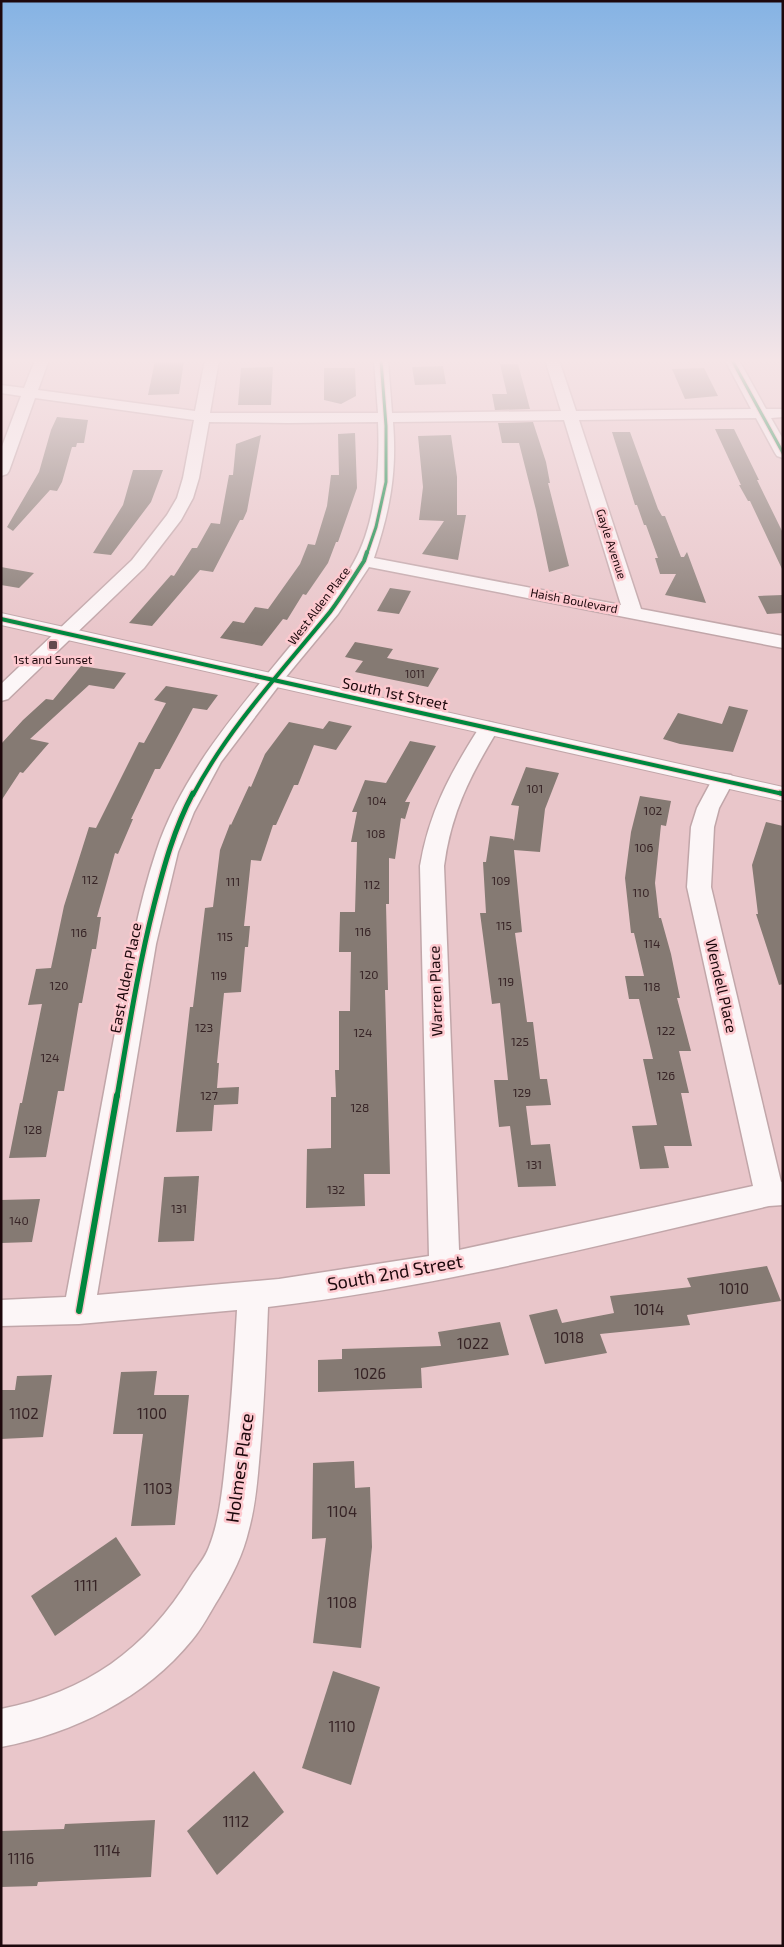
<svg xmlns="http://www.w3.org/2000/svg" width="784" height="1947" font-family="'Exo 2',sans-serif">
<rect width="100%" height="100%" fill="#e9c6ca"/>
<!-- building -->
<g fill="#857a73">
<path d="M155,361H184L179,394L148,395Z"/>
<path d="M500,364H518L530,409L495,410L492,394H507Z"/>
<path d="M443,366L446,384L415,385L412,367Z"/>
<path d="M273,367L271,405H238L241,368Z"/>
<path d="M324,368H355L356,396L341,404L324,400Z"/>
<path d="M704,368L718,396L685,399L672,369Z"/>
<path d="M57,417L88,420L84,443H77L76,447H72L62,482L57,491L50,490L13,531L7,527L39,472L51,430Z"/>
<path d="M533,422L546,462L550,483H548L569,566L549,572L536,510L519,443H502L498,423Z"/>
<path d="M715,429H734L759,480H757L783,533V571L750,501H748L739,485H741Z"/>
<path d="M612,432H630L658,509L662,516H665L681,557H684L687,552L706,603L665,595L676,574H660L655,558H658L646,525H644L637,505H635Z"/>
<path d="M355,433L357,488L338,542H336L328,563L306,595L303,594L287,620L283,619L262,646L220,638L233,621L244,623L255,607L268,609L300,564L308,544L315,545L327,506L331,475H339L338,434Z"/>
<path d="M261,435L247,511L243,520H240L213,572L200,570L152,626L129,623L171,575L174,576L192,548H197L211,523L220,524L229,475H233L236,444Z"/>
<path d="M451,435L457,477V515H466L458,560L422,554L444,521L419,520L423,487L418,436Z"/>
<path d="M133,470H163L151,502L111,555L93,553L123,505Z"/>
<path d="M1,567L34,573L19,588L1,585Z"/>
<path d="M390,588L411,591L399,614L377,611Z"/>
<path d="M783,595V613L767,614L758,596Z"/>
<path d="M355,642L393,649L387,658L439,668L428,687L355,672L363,661L345,657Z"/>
<path d="M81,666L126,673L114,689L89,685L30,739L49,743L23,773L20,772L1,801V744L23,720L46,699L53,700Z"/>
<path d="M166,686L218,695L207,710L193,708L160,769H155L131,819H133L118,854L115,853L97,917H101L96,949H92L82,1003H79L64,1091H58L46,1157L9,1158L20,1103H22L42,1004L28,1005L36,969L51,968L64,906L89,827L96,828L139,742L144,743L166,703L154,700Z"/>
<path d="M729,706L748,710L733,752L680,744L663,739L678,713L722,724Z"/>
<path d="M329,721L352,726L336,750L314,745L298,785H294L276,825H273L261,861L251,860L244,926H250L248,947H245L241,992L224,993L217,1063H219L217,1088L239,1087L238,1104L214,1105L212,1131L176,1132L190,1007H193L205,908L213,907L220,850L230,824L231,825L249,786L251,787L265,754L289,722L323,729Z"/>
<path d="M410,741L436,746L405,802H410L405,819L401,818L395,859L389,858V904H386L388,990H385L390,1174H364L365,1206L306,1208L307,1149L331,1148V1097H336L335,1070H339V1011H350L351,952H339L340,912H355L357,842H351L357,812H352L365,780L386,783Z"/>
<path d="M526,767L559,773L545,809L540,852L514,850L522,932L515,933L527,1022H533L540,1079H547L551,1105L526,1106L531,1145L550,1144L556,1186L518,1187L510,1126L499,1127L494,1080H508L500,1003L492,1004L480,913H486L483,862H486L490,836L513,839L514,841L519,806L511,805Z"/>
<path d="M640,796L671,801L666,826L661,825L655,883L659,918H661L671,954L680,998H677L691,1051H679L689,1093H681L692,1146H664L669,1168L640,1169L632,1126L657,1125L643,1059H653L639,999H629L625,976H644L634,933H631L625,878L631,832Z"/>
<path d="M766,822L783,826V984L779,985L756,914H758L752,865Z"/>
<path d="M199,1176L194,1241L158,1242L164,1177Z"/>
<path d="M40,1199L32,1242L1,1243V1200Z"/>
<path d="M767,1266L781,1301L687,1315L690,1325L600,1334L607,1353L545,1364L529,1315L557,1309L562,1323L614,1313L610,1296L691,1287L687,1278Z"/>
<path d="M500,1322L509,1355L421,1368L422,1388L318,1392V1360L342,1359V1349L441,1346L438,1332Z"/>
<path d="M157,1371L154,1395H189L175,1525L131,1526L143,1434H113L121,1372Z"/>
<path d="M52,1375L43,1437L1,1439V1390H15L17,1376Z"/>
<path d="M354,1461L355,1488L370,1487L372,1547L361,1648L313,1643L326,1538L312,1539L313,1463Z"/>
<path d="M116,1537L141,1575L55,1636L31,1596Z"/>
<path d="M333,1671L380,1687L351,1785L302,1768Z"/>
<path d="M254,1771L284,1812L217,1875L187,1831Z"/>
<path d="M155,1820L151,1877L38,1882L37,1886L1,1887V1831L64,1829L65,1824Z"/>
</g>
<g fill="none" stroke-linecap="round" stroke-linejoin="round">
<!-- street casing -->
<g stroke="#c1a6a9" stroke-width="3">
<path id="street" d="M35,360H49L38,390L195,411L205,360H219L210,413H378L374,360H388L392,413L561,411L545,360H559L576,411L751,409L725,360H739L766,409H783V417L771,418L783,439V458L777,456L775,453L756,418L579,420L641,609L783,636V648L369,567L338,614L280,684L221,762L194,812L178,852L156,944L97,1295L279,1279L429,1256L420,866C429,812 450,774 479,728L482,724L489,722L496,724L499,728C471,774 451,812 444,866L459,1250L753,1186L687,887L691,827L697,808L712,780L715,775L723,774L731,775L734,780L719,808L714,827L711,887L781,1182L783,1181V1205L769,1206C603,1244 438,1287 268,1307C266,1359 264,1410 259,1462C257,1485 255,1507 249,1529C243,1555 232,1576 219,1598C210,1612 203,1627 192,1640C145,1698 74,1733 1,1747V1709C86,1692 146,1650 191,1576C197,1567 205,1558 209,1547C219,1522 222,1493 225,1465C231,1414 234,1362 237,1310L79,1324L1,1326V1300L66,1297C82,1211 98,1125 114,1038C126,976 136,912 156,852C181,775 237,711 288,649C311,622 337,594 354,562C376,523 380,466 378,422L288,423L209,422L199,478L193,498L181,520L144,568L8,699L1,701V684L132,560L167,515L177,498L183,478L194,420L35,398L9,471L7,474L1,476V449L21,396L1,393V385L24,388ZM564,420L621,605L374,558C390,510 397,473 393,422Z"/>
</g>
<!-- secondary casing -->
<g stroke="#c1a6a9" stroke-width="2">
<path id="secondary" d="M1,613L783,787V801L1,625Z"/>
</g>
<!-- street -->
<use href="#street" fill="#fcf6f7" fill-rule="evenodd"/>
<!-- secondary -->
<use href="#secondary" fill="#fcf6f7" fill-rule="evenodd"/>
<!-- cycleway-far3 casing -->
<g stroke="#fdc9cf" stroke-width="5">
<g id="cycleway-far3">
<path d="M732,360L783,453"/>
<path d="M367,553L376,527L386,482V426L381,360"/>
</g>
</g>
<!-- cycleway-far2 casing -->
<g stroke="#fdc9cf" stroke-width="6">
<g id="cycleway-far2">
<path d="M1,619L783,794"/>
<path d="M193,795C229,727 282,671 330,612C342,596 353,578 364,561L367,552"/>
</g>
</g>
<!-- cycleway-far1 casing -->
<g stroke="#fdc9cf" stroke-width="8">
<g id="cycleway-far1">
<path d="M780,793L783,794"/>
<path d="M117,1097C128,1033 138,968 154,905C164,866 174,829 193,793"/>
</g>
</g>
<!-- cycleway casing -->
<g stroke="#fdc9cf" stroke-width="9">
<path id="cycleway" d="M79,1311L117,1095"/>
</g>
<!-- cycleway-far3 -->
<use href="#cycleway-far3" stroke="#00873e" stroke-width="3"/>
<!-- cycleway-far2 -->
<use href="#cycleway-far2" stroke="#00873e" stroke-width="4"/>
<!-- cycleway-far1 -->
<use href="#cycleway-far1" stroke="#00873e" stroke-width="5"/>
<!-- cycleway -->
<use href="#cycleway" stroke="#00873e" stroke-width="6"/>
</g>
<!-- sky -->
<linearGradient id="sky" x2="0" y2="1"><stop stop-color="#85b3e4"/><stop offset="0.57" stop-color="#f5e5e7"/><stop offset="1" stop-color="#f5e5e7" stop-opacity="0"/></linearGradient>
<rect width="784" height="633" fill="url(#sky)"/>
<!-- markers -->
<rect fill="#644a4e" stroke="#fdc9cf" stroke-width="2" x="48" y="640" width="10" height="10" rx="2.5"/>
<g text-anchor="middle" stroke-width="5" stroke-linejoin="round" paint-order="stroke">
<!-- far-number labels -->
<g font-size="11" fill="#372426">
<text x="415" y="678">1011</text>
</g>
<!-- far-street labels -->
<g font-size="12" fill="#1d080c" stroke="#fdc9cf">
<text transform="translate(611 544) rotate(72)" y="4">Gayle Avenue</text>
<text transform="translate(574 601) rotate(11)" y="4">Haish Boulevard</text>
<text transform="translate(319 606) rotate(-53)" y="4">West Alden Place</text>
</g>
<!-- far-poi labels -->
<g font-size="12" fill="#1d080c" stroke="#fdc9cf">
<text x="53" y="664">1st and Sunset</text>
</g>
<!-- number labels -->
<g font-size="12" fill="#372426">
<text x="535" y="793">101</text>
<text x="377" y="805">104</text>
<text x="653" y="815">102</text>
<text x="376" y="838">108</text>
<text x="644" y="852">106</text>
<text x="90" y="884">112</text>
<text x="501" y="885">109</text>
<text x="233" y="886">111</text>
<text x="372" y="889">112</text>
<text x="641" y="897">110</text>
<text x="504" y="930">115</text>
<text x="363" y="936">116</text>
<text x="79" y="937">116</text>
<text x="225" y="941">115</text>
<text x="652" y="948">114</text>
<text x="369" y="979">120</text>
<text x="219" y="980">119</text>
<text x="506" y="986">119</text>
<text x="59" y="990">120</text>
<text x="652" y="991">118</text>
<text x="204" y="1032">123</text>
<text x="666" y="1035">122</text>
<text x="363" y="1037">124</text>
<text x="520" y="1046">125</text>
<text x="50" y="1062">124</text>
<text x="666" y="1080">126</text>
<text x="522" y="1097">129</text>
<text x="209" y="1100">127</text>
<text x="360" y="1112">128</text>
<text x="33" y="1134">128</text>
<text x="534" y="1169">131</text>
<text x="336" y="1194">132</text>
<text x="179" y="1213">131</text>
<text x="19" y="1225">140</text>
</g>
<!-- street labels -->
<g font-size="15" fill="#1d080c" stroke="#fdc9cf">
<text transform="translate(395 694) rotate(12)" y="5">South 1st Street</text>
<text transform="translate(126 978) rotate(-79)" y="5">East Alden Place</text>
<text transform="translate(721 986) rotate(77)" y="5">Wendell Place</text>
<text transform="translate(436 991) rotate(-92)" y="5">Warren Place</text>
</g>
<!-- near-number labels -->
<g font-size="15" fill="#372426">
<text x="734" y="1294">1010</text>
<text x="649" y="1315">1014</text>
<text x="569" y="1343">1018</text>
<text x="473" y="1349">1022</text>
<text x="370" y="1379">1026</text>
<text x="24" y="1419">1102</text>
<text x="152" y="1419">1100</text>
<text x="158" y="1494">1103</text>
<text x="342" y="1517">1104</text>
<text x="86" y="1591">1111</text>
<text x="342" y="1608">1108</text>
<text x="342" y="1732">1110</text>
<text x="236" y="1827">1112</text>
<text x="107" y="1856">1114</text>
<text x="21" y="1864">1116</text>
</g>
<!-- near-street labels -->
<g font-size="18" fill="#1d080c" stroke="#fdc9cf">
<text transform="translate(395 1273) rotate(-10)" y="6">South 2nd Street</text>
<text transform="translate(240 1468) rotate(-82)" y="6">Holmes Place</text>
</g>
</g>
<!-- border -->
<rect width="784" height="1947" fill="none" stroke="#1d080c" stroke-width="5"/>
</svg>
